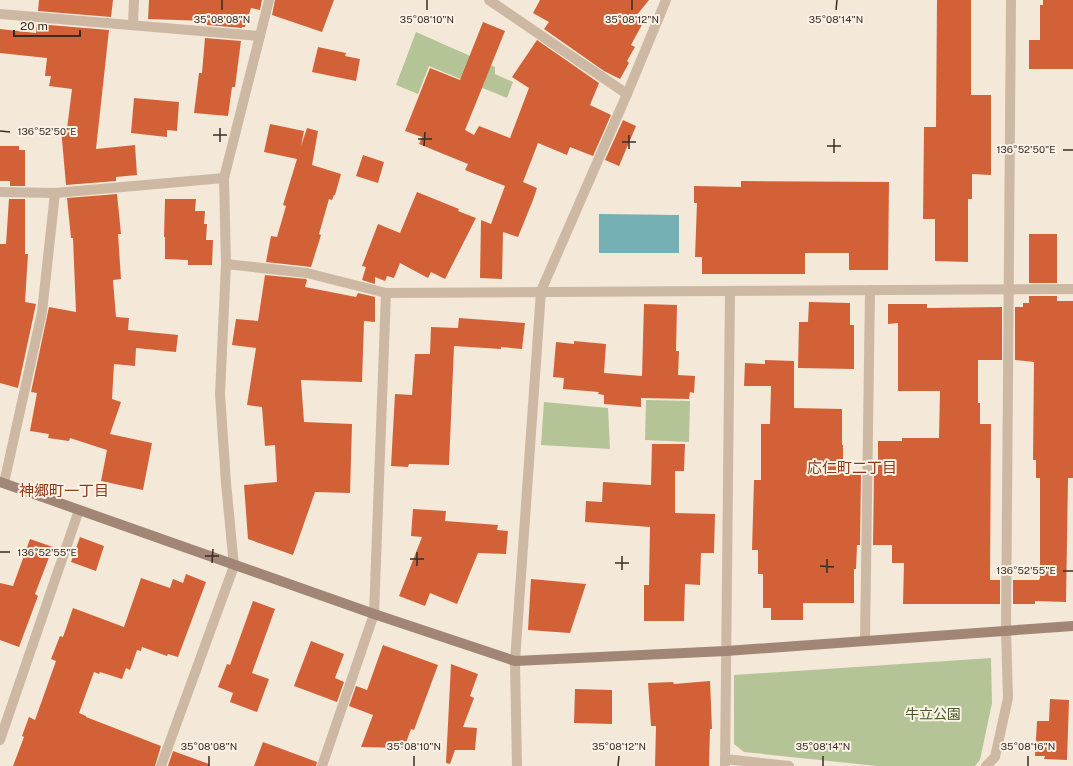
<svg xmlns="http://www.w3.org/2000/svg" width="1073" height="766" font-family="'Public Sans','Noto Sans JP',sans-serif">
<rect width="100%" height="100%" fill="#f4e8d9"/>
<!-- green -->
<g fill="#b4c497">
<path d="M416,32L495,67V74L513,82L507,98L429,66L418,94L396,85Z"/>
<path d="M646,400L690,401L689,442L645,440Z"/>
<path d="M544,402L608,408L610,449L541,445Z"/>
<path d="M991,658L992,703L980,760L975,766H877L744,752L734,744V675Z"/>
</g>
<!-- water -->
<path fill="#75b0b4" d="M599,214L679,215V253H599Z"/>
<!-- building -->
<g fill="#d36138">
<path d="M39,0H113L111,17L38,11Z"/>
<path d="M149,0H262L260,10L251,8L245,27H242V28L207,25V21L148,19Z"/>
<path d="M275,0H334L322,32L272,15Z"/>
<path d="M540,0H649L636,16L644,21L631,45L635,47L627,61L629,63L620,79L604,71L544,29L549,22L533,13Z"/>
<path d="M937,0H971V95H991V175L972,174V199H968V262L935,261V219H923L924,127H936Z"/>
<path d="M1043,0H1073V69H1029V40H1040V5H1043Z"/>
<path d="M483,22L505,31L465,130L474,135L479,126L510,138L529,88L512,77L537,40L599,83L590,105L611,115L593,156L570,147L567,155L538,143L523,182L537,188L533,200L518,237L503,232L502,279L480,278L481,220L491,224L505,186L465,170L468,164L419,144L422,137L405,131L430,68L460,80Z"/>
<path d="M37,24L109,30L96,149L135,145L137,175L116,177V181L66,185L61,128L67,129L72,89L49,86L51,76H45L47,58L0,53V29L36,33Z"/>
<path d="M205,38L241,41L235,87H232L228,116L194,113L199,73H202Z"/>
<path d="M318,47L346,53L345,56L360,59L356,81L312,72Z"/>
<path d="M134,98L179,102L177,131L167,130V137L131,133Z"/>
<path d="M623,120L636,126L619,166L605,160Z"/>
<path d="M270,124L304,131L301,146L307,128L318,131L312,165L341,174L335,195H334L332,200L329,199L319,234L321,235L311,267L266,262L271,236L277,237L286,206L283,205L297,159L264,152Z"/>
<path d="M0,146H19V150H25V186H10V181H0Z"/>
<path d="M363,155L384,162L378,183L356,176Z"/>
<path d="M741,181L889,182L888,270H849V253H805V274H702V257H695L697,203H694V186L741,187Z"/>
<path d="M417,192L459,209L458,211L476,218L445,279L431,272L428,278L400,263L394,278L387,276L385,281L375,277V284L362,280L366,267L362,266L378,224L400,233Z"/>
<path d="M117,194L121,234H118L121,279L113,280L116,317L129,318L128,330L178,335L176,352L136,348L135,366L114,364L112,399L121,402L110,434L152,443L143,490L101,481L107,450L70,438L69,441L48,438L49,434L30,431L37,393L31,392L49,307L76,312L73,238H71L67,198Z"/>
<path d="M9,199H25V254H28L25,302L36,304L18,388L0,383V244H6Z"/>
<path d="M165,199H196L195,211H205L204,224H207L206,240H213L212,265H188V260L165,259V237H164Z"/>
<rect x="1029" y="234" width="28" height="49"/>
<path d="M265,275L306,279L307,280L305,287L356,297L358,293L375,297V322L364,321L362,382L301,380L304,422L352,424L350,493L315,492L293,555L248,539L244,485L277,482L275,445L265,446L262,407L247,405L256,348L232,345L236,319L258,321Z"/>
<path d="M1029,296H1057V301H1073V478H1068L1066,602L1035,601V604H1013V580H1039L1040,578V478H1036V460H1033L1034,362L1015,360V307H1023V303H1029Z"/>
<path d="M809,302L850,303V325H854V369L798,368L799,322H808Z"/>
<path d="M644,304L677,305L676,351H679L678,375L695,376L694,393L690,392L689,399L641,398V407L604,404V395L598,394L599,392L563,389L564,378L553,377L556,342L574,344V341L606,344L604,373L642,376Z"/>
<path d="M888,304H927V308L1002,307V360H978V403H980V424H991L990,580H1000V604H903L904,563H892V545H873L874,474H878V441H902V438H939L940,391H898V323L888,324Z"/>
<path d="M459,318L525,323L522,349L501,347V349L454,346L449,465L409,464L408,467L391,466L395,394L412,395L415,354H430L431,327L458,328Z"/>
<path d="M765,360L794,361V408L842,409V445H843V474H861L860,545H857L856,569H854V603H803V620H771V608H763V574H758V550H752L754,480H761V424H770L771,386H744L745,363L765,364Z"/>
<path d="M652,444H685L684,471H675V513L715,514L714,553H701L700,585L685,584L684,621H644V585H649L650,527L585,522L586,501L602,502L603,482L651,485Z"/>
<path d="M413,509L446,511L445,521L498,525L497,530L508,531L506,554L478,553L457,604L430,593L425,606L399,596L422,537L411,536Z"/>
<path d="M80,537L104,546L96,571L71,562Z"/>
<path d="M30,539L53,547L35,594L38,596L19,647L0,640V583L13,586Z"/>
<path d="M186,574L206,582L178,657L168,654L167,656L142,647L141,651L137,650L130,670L126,668L122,679L100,672L99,674L94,672L79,713L86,716V717L161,746L155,766H13L24,737L22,736L29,717L35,720L56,661L51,659L60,636L63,637L73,608L124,627L141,578L170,588L173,579L183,583Z"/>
<path d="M531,579L586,584L570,633L528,630Z"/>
<path d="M253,601L275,609L252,673L269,679L257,712L230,702L233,693L218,687L227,664L230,665Z"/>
<path d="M311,641L344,654L335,678L344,682L337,702L294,686Z"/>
<path d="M383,645L438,665L414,730L411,729L404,748L361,747L373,715L349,706L356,686L367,690Z"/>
<path d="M451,664L478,674L470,696L474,698L463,727L477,728L475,750H455L450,764L446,763Z"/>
<path d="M710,681L712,729H710L709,766H655L656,726H651L648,683L673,682L674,684Z"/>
<path d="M575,689L612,690V724L574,723Z"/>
<path d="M1050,699L1069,700L1067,760L1044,759L1045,756H1035L1037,721H1049Z"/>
<path d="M263,742L317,762L316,766H254Z"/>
<path d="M173,751L209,764V766H168Z"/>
</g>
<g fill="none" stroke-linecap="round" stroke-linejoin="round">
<!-- lane -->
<path stroke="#cdb8a3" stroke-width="10" d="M489,0L627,94"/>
<!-- street -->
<g stroke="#cdb8a3" stroke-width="10">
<path d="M0,14L260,36"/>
<path d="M133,25L134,0"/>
<path d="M0,192L55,193L224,178"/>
<path d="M226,264L307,273L386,293L1073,289"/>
<path d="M4,483L42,312L55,193"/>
<path d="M865,641L870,290"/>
<path d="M0,740L79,510"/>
<path d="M725,759L789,766"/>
<path d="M161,766L234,566L226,483L220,394L226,264L224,178L269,0"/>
<path d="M322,766L374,614L386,293"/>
<path d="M517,766L515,661L541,291L627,94L666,0"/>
<path d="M725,766L730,291"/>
<path d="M986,766L995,757L1008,698L1006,631L1011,0"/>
</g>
<!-- secondary -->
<path stroke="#a18675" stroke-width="10" d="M0,482L374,614L515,661L726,651L1073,626"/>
</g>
<!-- ticks -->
<path fill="none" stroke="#382c26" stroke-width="1.5" d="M222,10V0M427,10V0M632,10V0M836,10L837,0M0,131L10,132M213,135H227M418,139H432M220,142V128M622,142H636M424,146L425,132M827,146H841M629,149V135M1063,150H1073M834,153V139M0,552H10M205,556H219M410,559H424M212,563L213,549M615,563H629M417,566V552M820,566L834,567M622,570V556M1063,571H1073M827,573V559M209,766V756M414,766V756M618,766L619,756M823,766V756M1028,766V756"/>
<g text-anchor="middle" stroke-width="4" stroke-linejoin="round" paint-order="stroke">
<!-- park labels -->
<g font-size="14" fill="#455927" stroke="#fbf2e6">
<text x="933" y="719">牛立公園</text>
</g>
<!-- neighbourhood labels -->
<g font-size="15" fill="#8f3617" stroke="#fbf2e6">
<text x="852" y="473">応仁町二丁目</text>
<text x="64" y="496">神郷町一丁目</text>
</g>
</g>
<g font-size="10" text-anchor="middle" fill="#382c26" stroke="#fbf2e6" stroke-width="4" stroke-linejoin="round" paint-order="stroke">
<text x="222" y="23">35°08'08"N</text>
<text x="427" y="23">35°08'10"N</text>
<text x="632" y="23">35°08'12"N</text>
<text x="836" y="23">35°08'14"N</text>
<text x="47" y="135">136°52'50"E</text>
<text x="1026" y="153">136°52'50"E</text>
<text x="47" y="556">136°52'55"E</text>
<text x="1026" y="574">136°52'55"E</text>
<text x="209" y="750">35°08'08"N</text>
<text x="414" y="750">35°08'10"N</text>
<text x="619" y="750">35°08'12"N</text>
<text x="823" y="750">35°08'14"N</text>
<text x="1028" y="750">35°08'16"N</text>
</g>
<!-- scale -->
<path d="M14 30v6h66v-6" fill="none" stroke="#382c26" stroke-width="2"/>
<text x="20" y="30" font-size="12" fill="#382c26" stroke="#fbf2e6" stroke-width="3" paint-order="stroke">20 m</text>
</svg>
